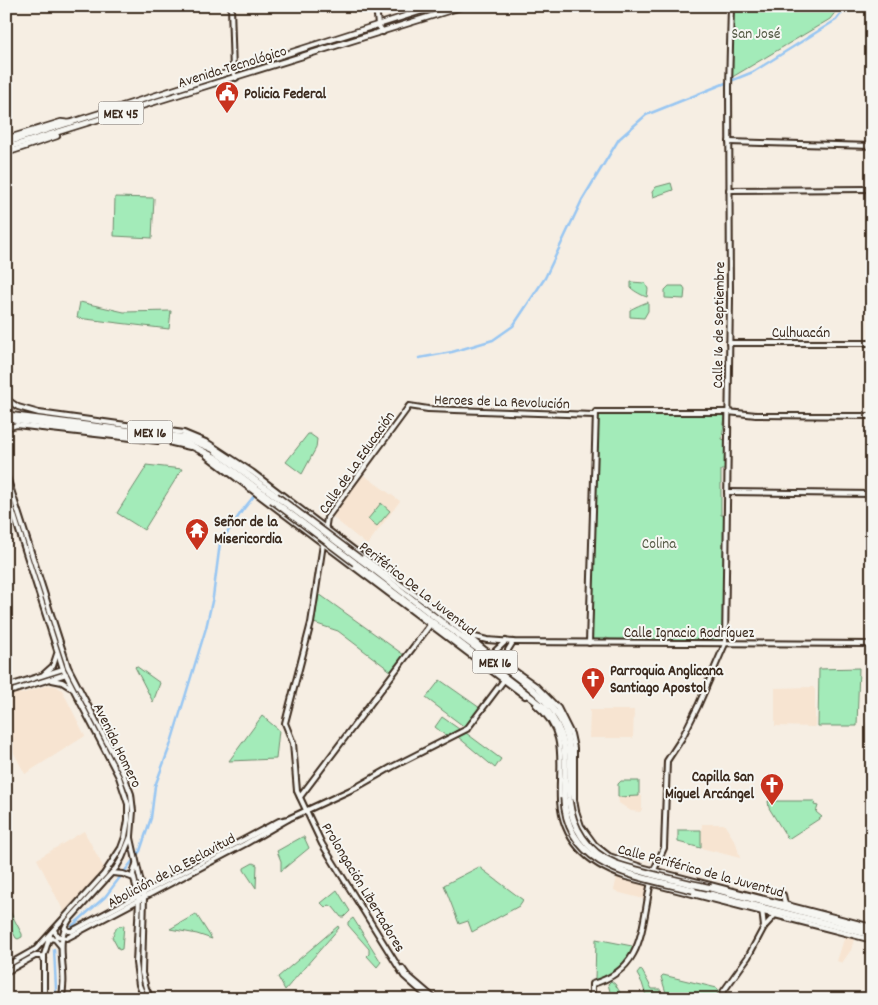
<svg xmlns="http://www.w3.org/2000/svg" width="878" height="1005" font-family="Dekko,sans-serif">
<rect width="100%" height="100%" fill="#f6eee3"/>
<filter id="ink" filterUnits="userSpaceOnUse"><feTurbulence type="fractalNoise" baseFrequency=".02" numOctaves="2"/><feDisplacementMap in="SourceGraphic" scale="10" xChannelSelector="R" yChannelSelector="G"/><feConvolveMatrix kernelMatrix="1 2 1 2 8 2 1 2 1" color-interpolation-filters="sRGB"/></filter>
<g filter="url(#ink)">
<!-- built -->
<g fill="#f7e4d1">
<path d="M361,473L400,501L367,545L330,515Z"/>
<path d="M48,685L56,686L62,690L85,736L25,774L6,738V696L19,692L21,694Z"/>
<path d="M813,687L815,690V726L814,727L775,726V688Z"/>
<path d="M590,710H634L633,738H589Z"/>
<path d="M642,796V809L640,812L631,811L619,803L618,797Z"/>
<path d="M702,824H724L736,843L740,858L701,848Z"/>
<path d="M84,831L105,870L65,914L37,859Z"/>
<path d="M617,877L647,885L644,899L620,893L614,890Z"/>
<path d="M845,936L854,939L851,950L842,963L837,961Z"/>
</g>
<!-- green -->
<g fill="#a3ebb9" stroke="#6f8a6c">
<path d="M730,6H840L830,19L729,79Z"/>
<path d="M671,183L673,190L653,197L652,192L656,187Z"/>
<path d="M115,197L154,198L152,238L114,236Z"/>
<path d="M631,282L645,283L648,289L647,297C643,296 634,291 631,288Z"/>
<path d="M669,286H683L685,289L684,299L665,298V290Z"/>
<path d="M80,302L124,312L171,311L169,329L77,318Z"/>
<path d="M648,302V311L644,318L630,317V310C633,308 644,303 648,302Z"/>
<path d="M598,414L645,415L646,414H722L725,416L722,439L725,440V470H721V515H724L723,640L610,639L606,638L605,640H592Z"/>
<path d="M308,434H310L317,439L316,448L302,474L286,462Z"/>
<path d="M146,465L182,469L144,530L117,513L145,469Z"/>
<path d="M381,503L390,511L377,526L368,519Z"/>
<path d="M319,594L404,655L392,672L338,631L314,623Z"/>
<path d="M136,666L160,683L153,702L135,667Z"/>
<path d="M859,668L857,726H818L819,669Z"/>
<path d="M440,680L480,708L466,728L426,698Z"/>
<path d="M262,716L279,730L276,759L229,761Z"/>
<path d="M442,717L459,729L446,736L435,727Z"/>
<path d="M466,733L501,759L495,768L458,737Z"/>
<path d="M621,781H639V796L618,797V784Z"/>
<path d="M768,801H815L814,805L818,806L816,812L822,817L788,839L769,808Z"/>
<path d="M678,830H701V848L678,842Z"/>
<path d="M302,837H304L309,848L281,871V861L277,851Z"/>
<path d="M253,863L257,865L256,888L244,870V868Z"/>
<path d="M479,867L523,900L519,906L472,932L468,921L459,924L444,885Z"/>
<path d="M337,890L350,911L344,917H341L333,907L329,905L326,908L321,903Z"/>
<path d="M6,904L22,934V937L18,939L16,938L6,920Z"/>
<path d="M196,914L212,939L197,934L170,929Z"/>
<path d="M353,918L381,962L377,967L367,956L369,954V949L348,925V922Z"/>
<path d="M124,925L122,949L119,950L112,937L117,927Z"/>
<path d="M338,926L339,928L285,990L278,977Z"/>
<path d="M596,939L632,946L633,949C626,965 612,975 595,980Z"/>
<path d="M641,969L652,989H660L661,999H647L642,983L637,974Z"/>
<path d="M663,975L717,988L720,992L714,999H668L661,977Z"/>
<path d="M611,981L615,984L624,999H612L608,984Z"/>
</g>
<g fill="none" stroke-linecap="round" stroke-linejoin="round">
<!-- canal -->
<g stroke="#98c6f2" stroke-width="2.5">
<path d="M419,358L452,352L493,340L513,326L545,278L582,200L619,139L646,115L753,72L836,20L847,6"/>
<path d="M72,926L105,897L140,851L151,818L155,786L170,746L206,628L213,597L220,543L242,511L254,496"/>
<path d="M54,999L56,989L54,949"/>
</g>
<!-- secondary casing -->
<g stroke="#3b2a1e" stroke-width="8">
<g id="secondary">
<path d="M231,6L233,72L236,78"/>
<path d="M376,6L378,25L383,32"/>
<path d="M729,142L872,146"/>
<path d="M729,190L872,189"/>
<path d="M729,343H872"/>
<path d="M6,399L18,407L39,413L184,433L208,443L252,472L362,556L433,608L485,650L536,686L558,708L571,734L574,748V800L576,811L581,826L595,845L609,856L641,867L872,927"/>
<path d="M6,428L17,425L33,427L158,441"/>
<path d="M172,443L190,447"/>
<path d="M207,456L525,696"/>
<path d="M6,474L68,667L123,773L131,794L133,811L131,836L122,858L116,868L69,920C53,944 69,973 61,999"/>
<path d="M6,490L63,669L119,777L128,804V820L125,837L121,848L104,874L36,949L6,966"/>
<path d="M727,492L872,494"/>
<path d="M471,636L487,640L513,642L872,644"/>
<path d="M589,643L596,412"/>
<path d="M491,655L506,641"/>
<path d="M506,665L508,650L513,642"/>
<path d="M44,674L53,666L57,654"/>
<path d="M52,680L62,682L70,687"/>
<path d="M6,687L63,669"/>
<path d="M6,693L66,674"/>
<path d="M536,705C570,733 558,765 560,801C563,842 590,865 626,877L872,940"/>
<path d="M300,797L430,625"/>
<path d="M131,838L144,897L142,973L146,988L151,999"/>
<path d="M136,864L133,874L139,899L136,963L139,985L145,999"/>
<path d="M654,870L664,848L667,761L682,738L698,706L725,644L730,299L729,87L731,6"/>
<path d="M112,873L123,874L134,878"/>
<path d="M783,895L785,904"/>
<path d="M762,909L764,927"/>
<path d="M65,928L68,931H72L279,821L288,819"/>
<path d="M54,930L57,936L67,938L245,844L290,818L357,787L392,767L467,729L504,680"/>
<path d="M48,941L51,938L55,939L61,946"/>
<path d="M402,968L407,975L435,999"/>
<path d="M6,972L35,956H40L44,959"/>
<path d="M44,999V955L50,935"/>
<path d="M430,999L404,976L322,844L297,791L293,743L285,723L311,623L327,518L407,409L409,406L428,409L594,415L596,412H728L756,415L872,416"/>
<path d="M592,999V984C645,970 641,926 651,882"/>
<path d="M718,999L748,957L764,927L776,914"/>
</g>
</g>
<!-- primary casing -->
<g stroke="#3b2a1e" stroke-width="8">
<g id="primary">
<path d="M6,139L61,122L70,123"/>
<path d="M6,143L437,6"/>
<path d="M6,148L464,6"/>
<path d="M6,153L57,136"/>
</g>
</g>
<!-- highway casing -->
<g stroke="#3b2a1e" stroke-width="9">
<g id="highway">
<path d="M6,415L186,438L213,449L276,496"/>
<path d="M6,419L184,442L216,458L272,500"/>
<path d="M360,559C395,585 428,613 463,638C489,658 546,693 561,721C574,745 570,773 569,800"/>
<path d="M355,563L545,708C571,738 565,761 564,798"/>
<path d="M711,888L872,930"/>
<path d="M693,890L872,935"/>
</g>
</g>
<!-- secondary -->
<use href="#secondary" stroke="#f6f6f2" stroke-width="4"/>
<!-- primary -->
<use href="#primary" stroke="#f6f6f2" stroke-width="4.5"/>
<!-- highway -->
<use href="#highway" stroke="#f6f6f2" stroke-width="5.5"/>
<!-- secondary-bridge casing -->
<g stroke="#3b2a1e" stroke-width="8" stroke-linecap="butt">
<path id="secondary-bridge" d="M485,663L490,655"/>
</g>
<!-- highway-bridge casing -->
<g stroke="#3b2a1e" stroke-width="9" stroke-linecap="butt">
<g id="highway-bridge">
<path d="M276,496L360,559"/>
<path d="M272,500L355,563"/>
<path d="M564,798C567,870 638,876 693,890"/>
<path d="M569,800C572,827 587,852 614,863C625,868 639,870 651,874C671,879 691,884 711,888"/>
</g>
</g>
<!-- secondary-bridge -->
<use href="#secondary-bridge" stroke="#f6f6f2" stroke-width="4"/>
<!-- highway-bridge -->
<use href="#highway-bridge" stroke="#f6f6f2" stroke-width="5.5"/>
</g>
</g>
<!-- icons -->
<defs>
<g id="civic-pin" transform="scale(1.25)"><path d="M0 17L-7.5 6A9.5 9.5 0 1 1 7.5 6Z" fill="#c8321e" stroke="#f6f6f2"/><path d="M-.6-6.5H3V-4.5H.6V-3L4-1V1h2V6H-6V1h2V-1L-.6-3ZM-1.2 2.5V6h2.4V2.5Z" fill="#fff"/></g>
<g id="temple-pin" transform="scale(1.25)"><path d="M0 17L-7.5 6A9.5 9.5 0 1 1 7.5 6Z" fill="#c8321e" stroke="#f6f6f2"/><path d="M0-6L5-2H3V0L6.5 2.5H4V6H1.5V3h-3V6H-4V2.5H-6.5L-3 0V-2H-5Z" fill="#fff"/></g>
<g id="church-pin" transform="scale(1.25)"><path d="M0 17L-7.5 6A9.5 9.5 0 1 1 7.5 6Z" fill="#c8321e" stroke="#f6f6f2"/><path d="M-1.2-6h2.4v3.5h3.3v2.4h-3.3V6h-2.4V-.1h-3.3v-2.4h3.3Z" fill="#fff"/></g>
</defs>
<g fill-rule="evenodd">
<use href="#civic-pin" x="227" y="93"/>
<use href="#temple-pin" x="197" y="530"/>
<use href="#church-pin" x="593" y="679"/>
<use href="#church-pin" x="772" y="785"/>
</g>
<g text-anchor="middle" stroke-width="4" stroke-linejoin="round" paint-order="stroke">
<!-- shield labels -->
<g fill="#f6f6f2" stroke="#73675e" stroke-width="1">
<rect x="98.5" y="101.5" width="45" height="23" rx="4"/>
<rect x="127.5" y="420.5" width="45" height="23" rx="4"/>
<rect x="472.5" y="650.5" width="45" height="23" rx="4"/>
</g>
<g font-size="14" font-weight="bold" fill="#3b2a1e">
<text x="121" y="118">MEX 45</text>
<text x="150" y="437">MEX 16</text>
<text x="495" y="667">MEX 16</text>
</g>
<!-- park labels -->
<g font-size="15" fill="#555a45" stroke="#f6f6f2">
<text x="756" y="38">San José</text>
<text x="659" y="548">Colina</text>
</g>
<!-- street labels -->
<g font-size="15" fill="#3b2a1e" stroke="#f6f6f2">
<text transform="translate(232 66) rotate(-17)" y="5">Avenida Tecnológico</text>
<text transform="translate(718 325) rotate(-89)" y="5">Calle 16 de Septiembre</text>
<text x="801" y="337">Culhuacán</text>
<text transform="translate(502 401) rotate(2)" y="5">Heroes de La Revolución</text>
<text transform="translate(356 462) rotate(-55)" y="5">Calle de La Educación</text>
<text transform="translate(418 588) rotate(38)" y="5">Periférico De La Juventud</text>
<text x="689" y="637">Calle Ignacio Rodríguez</text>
<text transform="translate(118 745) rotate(64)" y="5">Avenida Homero</text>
<text transform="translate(171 870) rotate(-28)" y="5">Abolición de la Esclavitud</text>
<text transform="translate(701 870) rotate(15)" y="5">Calle Periférico de la Juventud</text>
<text transform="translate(364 887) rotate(59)" y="5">Prolongación Libertadores</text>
</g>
<!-- poi labels -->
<g font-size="15" font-weight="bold" fill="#3b2a1e" stroke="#f6f6f2" text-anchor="start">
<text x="244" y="98">Policia Federal</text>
<text x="214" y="526">Señor de la<tspan x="214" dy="17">Misericordia</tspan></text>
<text x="610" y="675">Parroquia Anglicana<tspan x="610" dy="17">Santiago Apostol</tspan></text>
<text x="754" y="781" text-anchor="end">Capilla San<tspan x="754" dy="17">Miguel Arcángel</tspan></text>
</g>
</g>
<!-- margin -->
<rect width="878" height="1005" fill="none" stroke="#f6f6f2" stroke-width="25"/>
<rect x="12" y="12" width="853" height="980" fill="none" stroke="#3b2a1e" stroke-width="2" filter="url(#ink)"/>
</svg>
